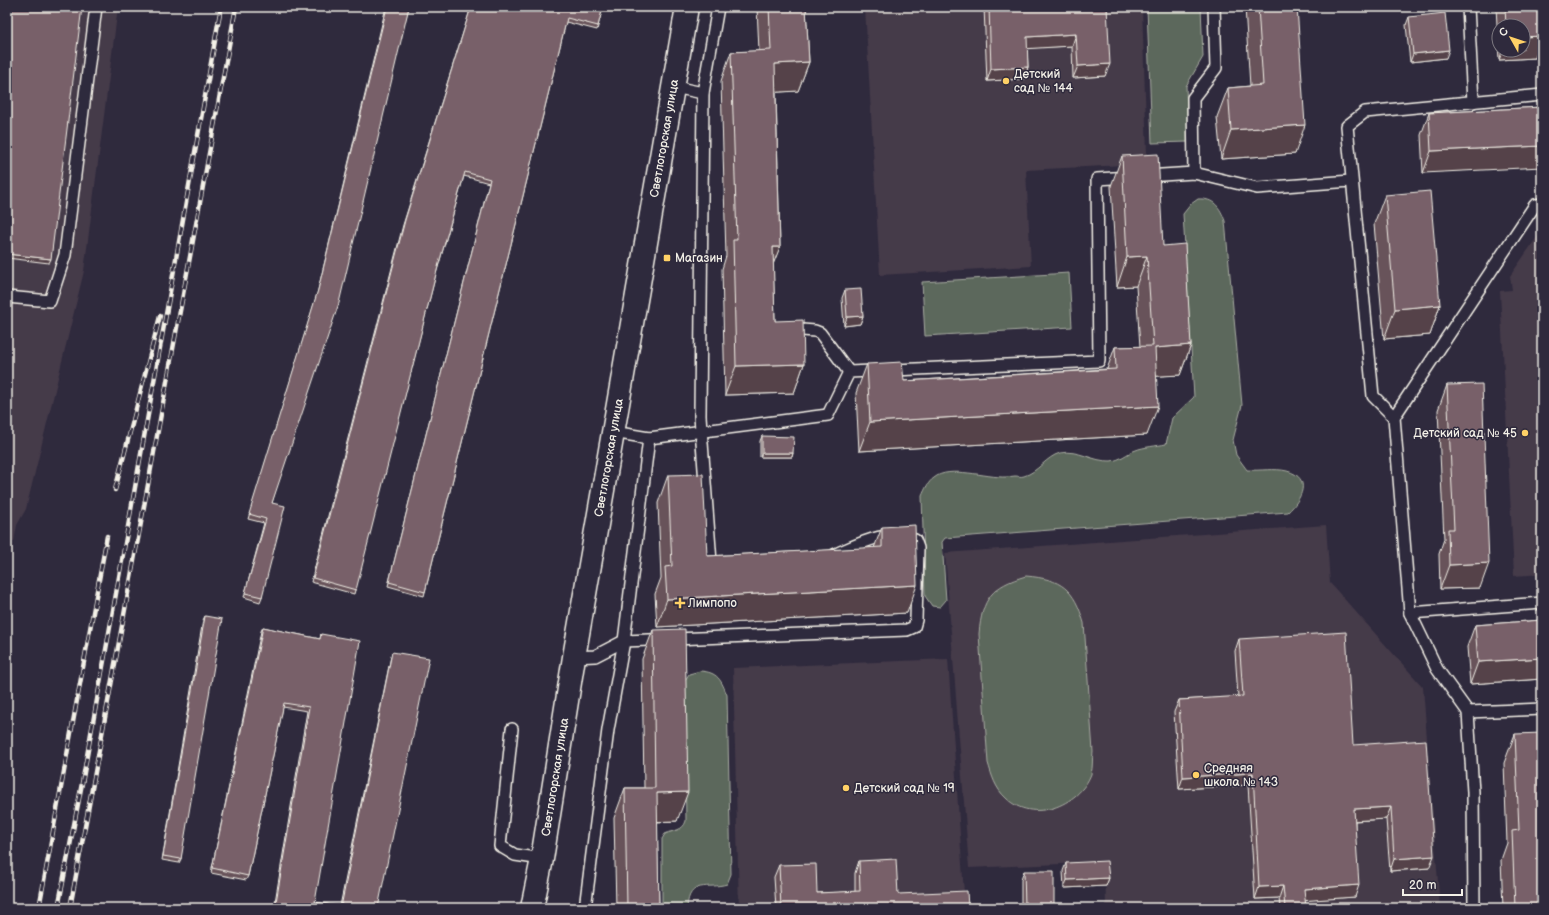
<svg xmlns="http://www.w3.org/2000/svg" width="1549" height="915" font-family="'Balsamiq Sans',sans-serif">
<rect width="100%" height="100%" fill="#2f2a3d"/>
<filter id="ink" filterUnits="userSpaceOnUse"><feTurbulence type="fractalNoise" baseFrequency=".025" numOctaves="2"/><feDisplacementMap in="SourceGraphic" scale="8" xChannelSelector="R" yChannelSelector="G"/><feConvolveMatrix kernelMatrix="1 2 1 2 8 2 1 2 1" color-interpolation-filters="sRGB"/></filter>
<g filter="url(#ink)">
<!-- built -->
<g fill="#453a4a">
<path d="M7,7H118L84,271L26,509L17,525L14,542L7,541Z"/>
<path d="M865,7H1142L1147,154L1144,164L1026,170L1031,266L880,275Z"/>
<path d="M1542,230V574L1514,576L1500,291L1512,290L1510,276Z"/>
<path d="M1326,525L1330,583L1423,687L1440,908H1106L1105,862L969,868L945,553Z"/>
<path d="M948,659L965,908H739L733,668Z"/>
</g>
<!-- green -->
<g fill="#5c685c" stroke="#a8aca2">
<path d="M1147,7H1201L1203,57L1186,86L1188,142L1152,143Z"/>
<path d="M1198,199C1214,198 1220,207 1225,221L1242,405L1233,440L1236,455L1247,470C1260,471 1275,468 1287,471C1313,478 1301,500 1288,512L945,538L942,542L946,600L940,607L932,606L925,596L922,496C925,489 928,482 934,478C949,465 987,478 1006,477C1009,477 1012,476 1015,476C1018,476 1021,477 1024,476C1038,472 1046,457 1060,453C1078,449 1093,462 1111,461C1121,460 1127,453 1136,450C1143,447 1157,446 1166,444L1172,418L1194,397L1183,214L1191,204Z"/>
<path d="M1069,273L1072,327L925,336L922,282Z"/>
<path d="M1026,576C1062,579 1074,589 1084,623L1093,752C1092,759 1093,767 1091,774C1079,806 1032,824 1006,798C995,788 992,776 988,763L979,634C982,598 992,586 1026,576Z"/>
<path d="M700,671C718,672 721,680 727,695L731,874L727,884C708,890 689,878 687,908H662V839L665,834C674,830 683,831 686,821L684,682L689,674Z"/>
</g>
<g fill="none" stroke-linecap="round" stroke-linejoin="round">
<!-- lane casing -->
<g stroke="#f4f1e8" stroke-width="14">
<g id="lane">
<path d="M1468,7L1473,102"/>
<path d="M674,87L703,93"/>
<path d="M1194,173L1193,98L1216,68L1214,7"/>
<path d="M1146,176L1194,173L1257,188L1351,181"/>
<path d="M1542,204L1535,205L1394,417L1410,613L1437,669L1468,712L1542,709"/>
<path d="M7,297L50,301L65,255L96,7"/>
<path d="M802,330L815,331L820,333L849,372"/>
<path d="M1394,417L1373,396L1347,126L1365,112L1542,95"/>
<path d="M613,432L649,438L828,415L849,372L1099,361L1097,179L1129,177"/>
<path d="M718,562H711L700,416L703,93L718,7"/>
<path d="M1410,613L1542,603"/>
<path d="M574,657L595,656L624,641L907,630L914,627L916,620L918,548L915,540C886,528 861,543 834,555"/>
<path d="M1468,712L1473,792L1474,908"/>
<path d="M512,729L500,846L515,855L542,859"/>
<path d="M585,908L608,730L624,641L649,438H642"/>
</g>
</g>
<!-- street casing -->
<g stroke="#f4f1e8" stroke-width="25">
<g id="street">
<path id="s1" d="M532,908L542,859L574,657L687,7"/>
</g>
</g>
<!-- lane -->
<use href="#lane" stroke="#2f2a3d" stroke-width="11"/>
<!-- street -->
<use href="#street" stroke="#2f2a3d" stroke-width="22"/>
<!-- rail casing -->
<g stroke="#f4f1e8" stroke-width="4.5">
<g id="rail">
<path d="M115,490L160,316"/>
<path d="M39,908L107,536"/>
<path d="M58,908L83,778L221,7"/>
<path d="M70,908L236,7"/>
</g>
</g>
<!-- rail -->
<use href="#rail" stroke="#2f2a3d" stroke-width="3" stroke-dasharray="9" stroke-linecap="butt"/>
</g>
<!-- wall -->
<g fill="#67535a" stroke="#f4f1e8" fill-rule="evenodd">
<path d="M386,7H409L272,503L262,597L260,602L244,597L264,523L248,519L317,294Z"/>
<path d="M471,7H603L597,30L566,22L424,596L388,586L489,183L464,176L436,274L354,594L311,582L403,225Z"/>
<path d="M757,7H806L809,62L798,91L776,92L780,247L773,263L775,321L804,364L794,393L725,395L722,269L726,256L721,81L731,52L759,51Z"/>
<path d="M984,7H1107L1105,76L1073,78L1072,46L1027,48L1028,67L1024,79L987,81Z"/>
<path d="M1245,7H1297L1295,154L1221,159L1217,117L1228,88L1250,86Z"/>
<path d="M1496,7H1541L1542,39L1535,58L1499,60ZM1499,26H1523V50H1499Z"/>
<path d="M1409,17L1446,58L1410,62L1406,25Z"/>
<path d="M1542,107L1423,173L1421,135L1429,113Z"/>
<path d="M1122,156L1163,246L1191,345L1180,375L1156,376L1147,435L859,451L856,393L867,364L904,381L1107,369L1115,347H1140L1136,286L1117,287L1111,186Z"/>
<path d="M1385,195L1440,305L1430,335L1384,339L1374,224Z"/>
<path d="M845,290L863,316L860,324L844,326L842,298Z"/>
<path d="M1447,385L1480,588L1440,589L1439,554L1444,539L1438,410Z"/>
<path d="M762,436L793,453L792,457H760V441Z"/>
<path d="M668,475L707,556L874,548L882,527L907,613L657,627L655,594L661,578L658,503Z"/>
<path d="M205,616L181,859L179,863L162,860L203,620Z"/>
<path d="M1542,620V679L1470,684L1467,647L1475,625Z"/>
<path d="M263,627L320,639L321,634L315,902L340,906L391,656L392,652L378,908H274L307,711L283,707L248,876L246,880L211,873L261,631Z"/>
<path d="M653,630L677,821L657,822L659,908H616L614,818L625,788H644L642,659Z"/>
<path d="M1239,639L1353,745L1429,868L1390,871L1386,819L1355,821V897L1305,900L1306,908H1280L1279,898L1255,899L1248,785L1179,789L1174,712L1179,700L1238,697L1235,651Z"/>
<path d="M1515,734L1542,908H1503L1501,860L1507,843L1504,763Z"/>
<path d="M859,861L898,894L968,908H776L774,877L779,865L817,893L855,892V873Z"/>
<path d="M1066,863L1109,878L1106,886L1064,888L1063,871Z"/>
<path d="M1024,871L1054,906L1053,908H1021V880Z"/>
</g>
<!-- shaded-wall -->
<g fill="#54434a" stroke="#f4f1e8">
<path d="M1076,34L1072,46L1022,49L1027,37Z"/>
<path d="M1542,36V39L1535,58L1499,60L1503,50H1523V37Z"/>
<path d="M1449,50L1446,58L1410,62L1413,54Z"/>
<path d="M809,62L798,91L765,93L775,64Z"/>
<path d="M1110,64L1105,76L1073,78L1078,66Z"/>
<path d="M1028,67L1024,79L987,81L991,69Z"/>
<path d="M1305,125L1295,154L1221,159L1231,130Z"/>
<path d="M1542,146V167L1423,173L1431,151Z"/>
<path d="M773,247H780L769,275Z"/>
<path d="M7,254L51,259L49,263L7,258Z"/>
<path d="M1147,256L1136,286L1117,287L1127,257Z"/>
<path d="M1440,305L1430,335L1384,339L1395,309Z"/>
<path d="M863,316L860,324L844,326L847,317Z"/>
<path d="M1191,345L1180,375L1144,377L1155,348Z"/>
<path d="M804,364L794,393L725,395L736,366Z"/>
<path d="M1158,406L1147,435L859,451L870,422Z"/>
<path d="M762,453H793L792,457H760Z"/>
<path d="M1489,563L1480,588L1440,589L1449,565Z"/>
<path d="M917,585L907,613L657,627L667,599Z"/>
<path d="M1542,658V679L1470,684L1478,662Z"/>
<path d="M1253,773L1248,785L1179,789L1183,777Z"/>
<path d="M688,792L677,821L646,822L657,793Z"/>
<path d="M1391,807L1386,819L1350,821L1354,809Z"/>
<path d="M1434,856L1429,868L1390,871L1394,859Z"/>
<path d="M1109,878L1106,886L1064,888L1067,880Z"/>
<path d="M1359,885L1355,897L1300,901L1304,889Z"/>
<path d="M1283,886L1279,898L1255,899L1259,887Z"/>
<path d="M1025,906H1054L1053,908H1024Z"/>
</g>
<!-- building -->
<g fill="#786069" stroke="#f4f1e8">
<path d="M7,7H82L51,259L7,254Z"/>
<path d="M387,7H409L339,303L272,503L285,506L262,597L245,593L266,519L249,514L318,290Z"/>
<path d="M471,7H603L598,26L567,18L425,592L389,582L490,179L465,172L436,274L356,590L313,578L405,220Z"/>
<path d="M769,7H806L809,62L775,64L780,247H773L775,321L803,320L804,364L736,366L733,240H737L731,52L771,50Z"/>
<path d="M989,7H1107L1110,64L1078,66L1076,34L1027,37L1028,67L991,69Z"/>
<path d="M1258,7H1297L1305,125L1231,130L1228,88L1263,85Z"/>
<path d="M1505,7H1541L1542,36L1523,37V26H1506Z"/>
<path d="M1445,13L1449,50L1413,54L1409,17Z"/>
<path d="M1542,107V146L1431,151L1429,113Z"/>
<path d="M1158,154L1163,246L1185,244L1191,345L1155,348L1158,406L870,422L867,364L902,362L904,381L1116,369L1115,347L1153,346L1147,256L1127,257L1122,156Z"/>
<path d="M1430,191L1440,305L1395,309L1385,195Z"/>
<path d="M861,289L863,316L847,317L845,290Z"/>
<path d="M1482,384L1489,563L1449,565L1448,529H1454L1447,385Z"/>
<path d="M762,436L794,437L793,453H762Z"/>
<path d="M703,474L707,556L882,547V527L915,525L917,585L667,599L665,567L672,566L668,475Z"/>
<path d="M205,616L222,619L181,859L163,856Z"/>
<path d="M1542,620V658L1478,662L1475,625Z"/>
<path d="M263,627L320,639L321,634L360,641L315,902L341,907L392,652L429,658L378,908H275L309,707L284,703L248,876L212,868Z"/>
<path d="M685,629L688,792L657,793L659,908H627L625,788H655L653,630Z"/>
<path d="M1346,632L1353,745L1426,740L1434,856L1394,859L1391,807L1354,809L1359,885L1304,889L1306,908H1285L1283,886L1259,887L1253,773L1183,777L1179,700L1243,696L1239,639Z"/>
<path d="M1542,733V908H1515L1512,831L1519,830L1515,734Z"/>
<path d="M896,859L898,894L967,891L968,908H781L779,865L816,864L817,893L860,891L859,861Z"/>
<path d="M1107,861L1109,878L1067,880L1066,863Z"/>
<path d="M1024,871H1054V906H1025Z"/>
</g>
</g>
<!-- markers -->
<g fill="#ffd166" stroke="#2f2a3d" stroke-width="1.5">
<circle cx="1006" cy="81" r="4"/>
<rect x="663" y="254" width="8" height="8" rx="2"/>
<circle cx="1525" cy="433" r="4"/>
<path d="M678 597h4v4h4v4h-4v4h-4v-4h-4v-4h4z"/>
<circle cx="1196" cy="775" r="4"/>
<circle cx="846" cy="788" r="4"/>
</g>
<g text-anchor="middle" stroke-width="3" stroke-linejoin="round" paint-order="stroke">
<!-- poi labels -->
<g font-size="12" fill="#f4f1e8" stroke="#2f2a3d" text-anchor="start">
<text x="1014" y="78">Детский<tspan x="1014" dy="14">сад № 144</tspan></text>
<text x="675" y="262">Магазин</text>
<text x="1517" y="437" text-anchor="end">Детский сад № 45</text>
<text x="688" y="607">Лимпопо</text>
<text x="1204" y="772">Средняя<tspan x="1204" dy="14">школа № 143</tspan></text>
<text x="854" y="792">Детский сад № 19</text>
</g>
<!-- street labels -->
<g font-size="12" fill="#f4f1e8" stroke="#2f2a3d">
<text dy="4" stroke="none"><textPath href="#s1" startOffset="781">Светлогорская улица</textPath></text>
<text dy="4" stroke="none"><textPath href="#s1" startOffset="457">Светлогорская улица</textPath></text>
<text dy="4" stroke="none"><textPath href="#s1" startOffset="133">Светлогорская улица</textPath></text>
</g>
</g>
<!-- margin -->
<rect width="1549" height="915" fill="none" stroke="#2f2a3d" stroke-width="24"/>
<rect x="12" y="12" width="1525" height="891" fill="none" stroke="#f4f1e8" stroke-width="1.5" filter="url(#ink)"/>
<!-- north arrow -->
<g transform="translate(1511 38) rotate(309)"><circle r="19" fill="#2f2a3d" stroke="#7e7a81"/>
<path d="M0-3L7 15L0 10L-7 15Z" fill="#ffd166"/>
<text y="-6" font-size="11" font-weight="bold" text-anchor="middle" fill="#f4f1e8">С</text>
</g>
<!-- scale -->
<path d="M1403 889v6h59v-6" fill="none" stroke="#f4f1e8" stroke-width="2"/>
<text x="1409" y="889" font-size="12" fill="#f4f1e8" stroke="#2f2a3d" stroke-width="3" paint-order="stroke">20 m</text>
</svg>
